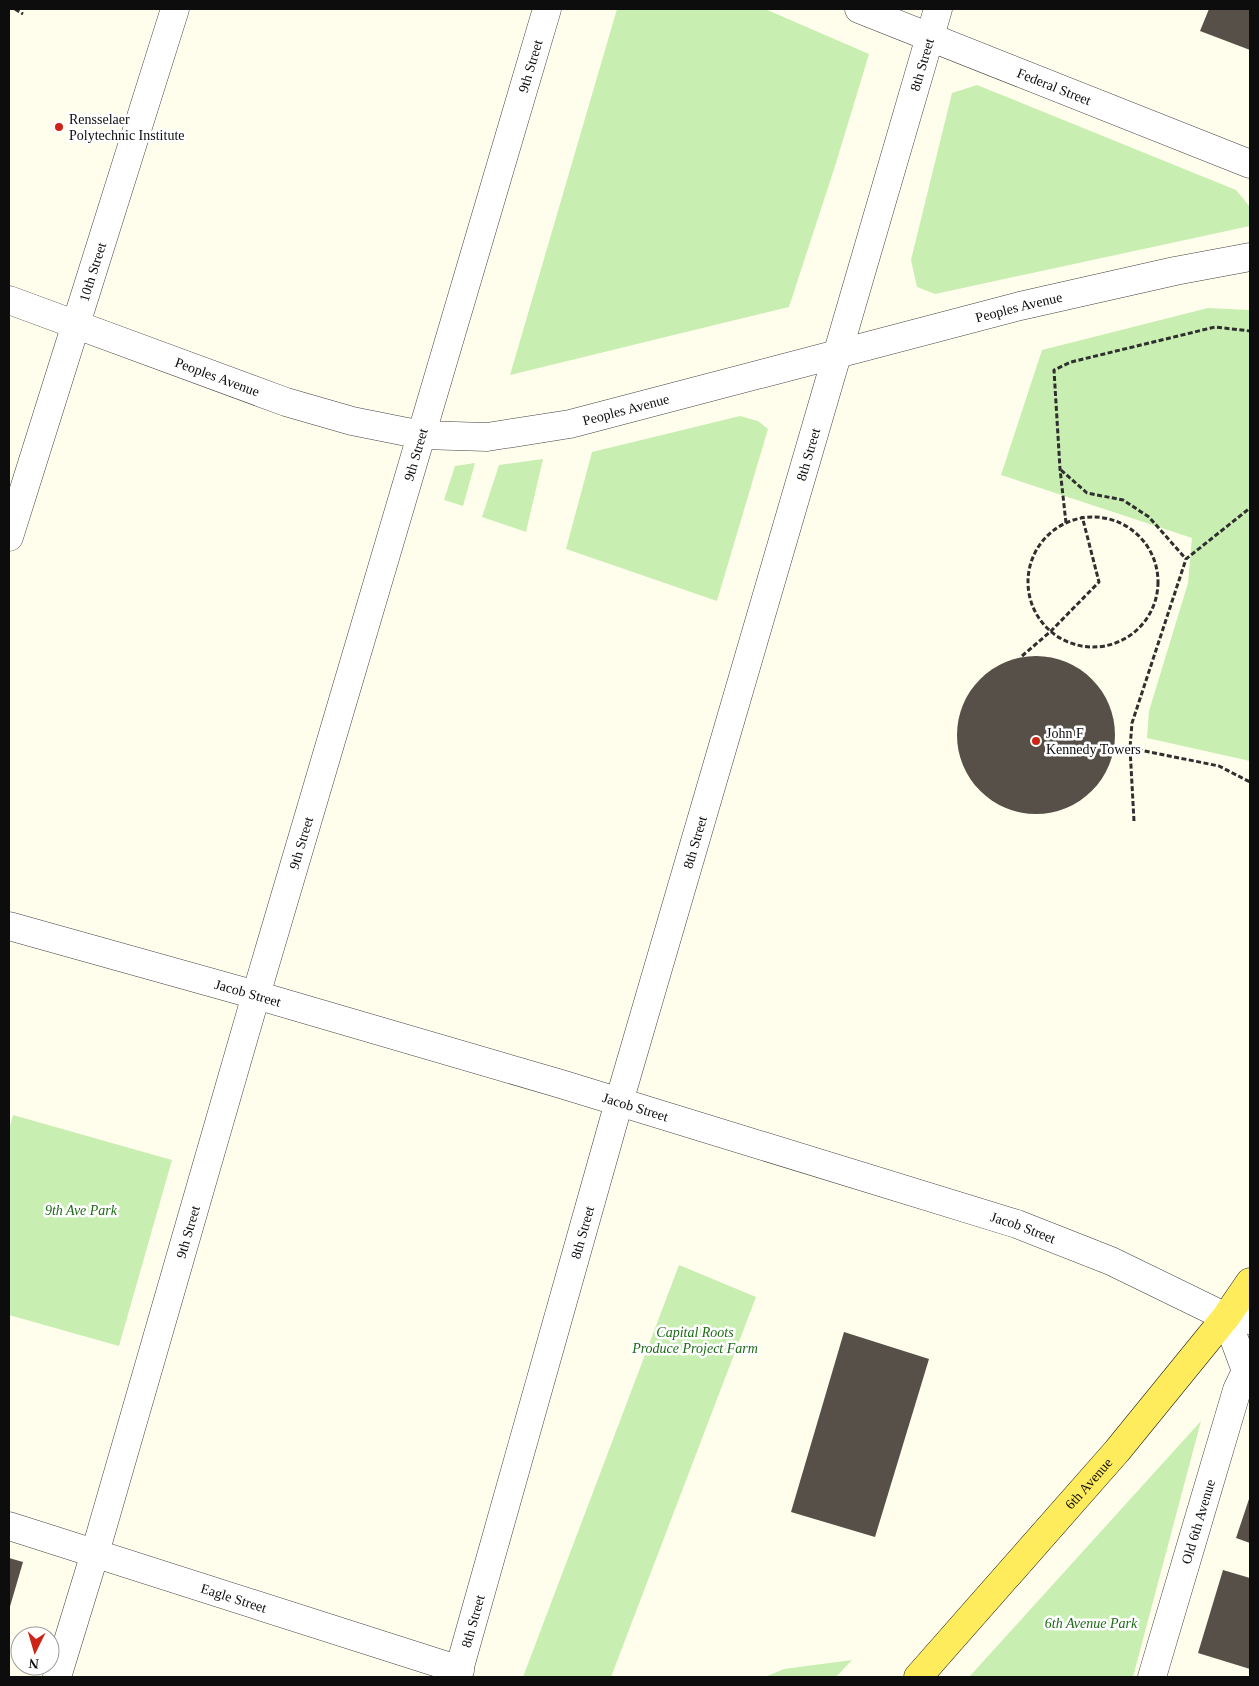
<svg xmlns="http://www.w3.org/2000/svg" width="1259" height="1686" font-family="'Times New Roman',serif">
<rect width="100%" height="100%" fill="#fffeed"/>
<!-- green -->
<g fill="#c9eeb2">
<path d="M617,9H765L869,54L836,163L789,307L510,375Z"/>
<path d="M977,85L1236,190L1250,207V226L935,294L917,287L911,260L952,93Z"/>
<path d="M1208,308L1250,310V761L1147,738L1149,711L1188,583L1192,538L1001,475L1042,350Z"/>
<path d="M740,416L758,421L768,429L717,601L566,549L592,452Z"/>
<path d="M543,459L526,532L482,517L499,465Z"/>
<path d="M475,463L463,506L444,500L455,466Z"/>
<path d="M13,1115L172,1160L119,1346L9,1315V1130Z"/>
<path d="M679,1265L756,1297L611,1677H523Z"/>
<path d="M1201,1421L1133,1677H969Z"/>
<path d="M852,1660L836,1677H765L784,1669Z"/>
</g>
<!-- building -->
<g fill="#575048">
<path d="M1209,9H1250V50L1200,31Z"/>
<circle cx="1036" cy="735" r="79"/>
<path d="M844,1332L929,1359L875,1537L791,1512Z"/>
<path d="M1249,1499H1250V1543L1236,1538Z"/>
<path d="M9,1558L23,1562L9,1610Z"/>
<path d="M1223,1570L1250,1578V1669L1198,1653Z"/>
</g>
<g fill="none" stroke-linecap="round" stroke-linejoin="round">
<!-- minor casing -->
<g stroke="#404040" stroke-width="29">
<g id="minor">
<path id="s1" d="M859,9L1250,164"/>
<path id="s2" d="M9,300L286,402L352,421L422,435L487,437L570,424L1020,306L1175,271L1250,257"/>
<path id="s3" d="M9,537L175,9"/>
<path id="s4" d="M9,926L256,995L561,1084L1017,1224L1111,1261L1226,1317L1250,1320"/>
<path d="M1226,1317L1246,1371"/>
<path id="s5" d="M9,1526L460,1670"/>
<path id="s6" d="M57,1677L95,1553L256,995L547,9"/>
<path id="s7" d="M457,1677L619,1102L938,9"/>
<path id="s8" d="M1152,1677L1237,1390L1246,1371L1250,1367"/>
</g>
</g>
<!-- major casing -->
<g stroke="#1e1e1e" stroke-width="29">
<g id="major">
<path id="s9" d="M918,1677L1117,1451L1226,1317L1250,1282"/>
</g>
</g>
<!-- path -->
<g stroke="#2f2f2f" stroke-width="3" stroke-dasharray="5 2.5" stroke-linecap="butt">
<path d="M15,9L23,14"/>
<path d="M1061,470L1087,493L1123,500L1149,517L1186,559"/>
<circle cx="1093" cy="582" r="65"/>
<path d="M1066,523L1060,469L1054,370L1071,362L1215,327L1250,331"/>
<path d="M1022,656L1050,632L1099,582L1082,516"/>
<path d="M1130,748L1219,766L1250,782"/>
<path d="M1134,821L1130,748L1132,723L1186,559L1250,508"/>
</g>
<!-- minor -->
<use href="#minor" stroke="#fff" stroke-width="28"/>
<!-- major -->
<use href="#major" stroke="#ffec5d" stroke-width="28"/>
</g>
<!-- markers -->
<g fill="#cc2416" stroke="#fff" stroke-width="2">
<circle cx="59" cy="127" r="5"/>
<circle cx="1036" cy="741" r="5"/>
</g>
<g text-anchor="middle" stroke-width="5" stroke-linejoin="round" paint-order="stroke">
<!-- street labels -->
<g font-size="14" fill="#0d0d0d" stroke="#fff">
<text dy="5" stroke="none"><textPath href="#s7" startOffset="1678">8th Street</textPath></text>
<text dy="5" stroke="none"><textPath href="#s6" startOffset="1679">9th Street</textPath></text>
<text dy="5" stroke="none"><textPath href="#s1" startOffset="210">Federal Street</textPath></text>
<text dy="5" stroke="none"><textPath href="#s3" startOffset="278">10th Street</textPath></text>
<text dy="5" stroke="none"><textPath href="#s2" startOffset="1048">Peoples Avenue</textPath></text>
<text dy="5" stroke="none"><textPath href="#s2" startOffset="222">Peoples Avenue</textPath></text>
<text dy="5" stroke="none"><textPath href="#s2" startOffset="642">Peoples Avenue</textPath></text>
<text dy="5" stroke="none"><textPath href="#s7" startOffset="1272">8th Street</textPath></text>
<text dy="5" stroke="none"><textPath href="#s6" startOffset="1274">9th Street</textPath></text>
<text dy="5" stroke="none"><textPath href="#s7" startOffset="868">8th Street</textPath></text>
<text dy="5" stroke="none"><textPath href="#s6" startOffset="869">9th Street</textPath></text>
<text dy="5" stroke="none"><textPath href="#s4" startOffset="248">Jacob Street</textPath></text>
<text dy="5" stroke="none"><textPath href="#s4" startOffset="652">Jacob Street</textPath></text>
<text dy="5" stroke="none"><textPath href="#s4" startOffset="1058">Jacob Street</textPath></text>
<text dy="5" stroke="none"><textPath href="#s7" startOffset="462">8th Street</textPath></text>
<text dy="5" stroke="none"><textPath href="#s6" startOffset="464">9th Street</textPath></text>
<text dy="5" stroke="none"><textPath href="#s9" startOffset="258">6th Avenue</textPath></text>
<text dy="5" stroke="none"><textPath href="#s8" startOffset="162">Old 6th Avenue</textPath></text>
<text dy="5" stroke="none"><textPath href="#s5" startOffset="236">Eagle Street</textPath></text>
<text dy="5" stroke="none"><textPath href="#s7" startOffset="58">8th Street</textPath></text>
</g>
<!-- poi labels -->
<g font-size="14" fill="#0d0d0d" stroke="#fff" text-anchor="start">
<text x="69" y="124">Rensselaer<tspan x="69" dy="16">Polytechnic Institute</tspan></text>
<text x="1046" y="738">John F<tspan x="1046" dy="16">Kennedy Towers</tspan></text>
</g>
<!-- park labels -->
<g font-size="14" font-style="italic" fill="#1d6b16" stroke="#fff">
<text x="81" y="1215">9th Ave Park</text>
<text x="695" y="1337">Capital Roots<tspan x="695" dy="16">Produce Project Farm</tspan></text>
<text x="1091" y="1628">6th Avenue Park</text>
</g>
</g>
<!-- border -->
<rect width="1259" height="1686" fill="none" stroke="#0d0d0d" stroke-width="20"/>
<!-- north arrow -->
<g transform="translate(35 1651) rotate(185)"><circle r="24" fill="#ffffff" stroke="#9e9e9e"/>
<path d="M0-4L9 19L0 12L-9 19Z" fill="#cc2416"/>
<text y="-8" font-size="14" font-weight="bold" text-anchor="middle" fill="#0d0d0d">N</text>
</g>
</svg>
